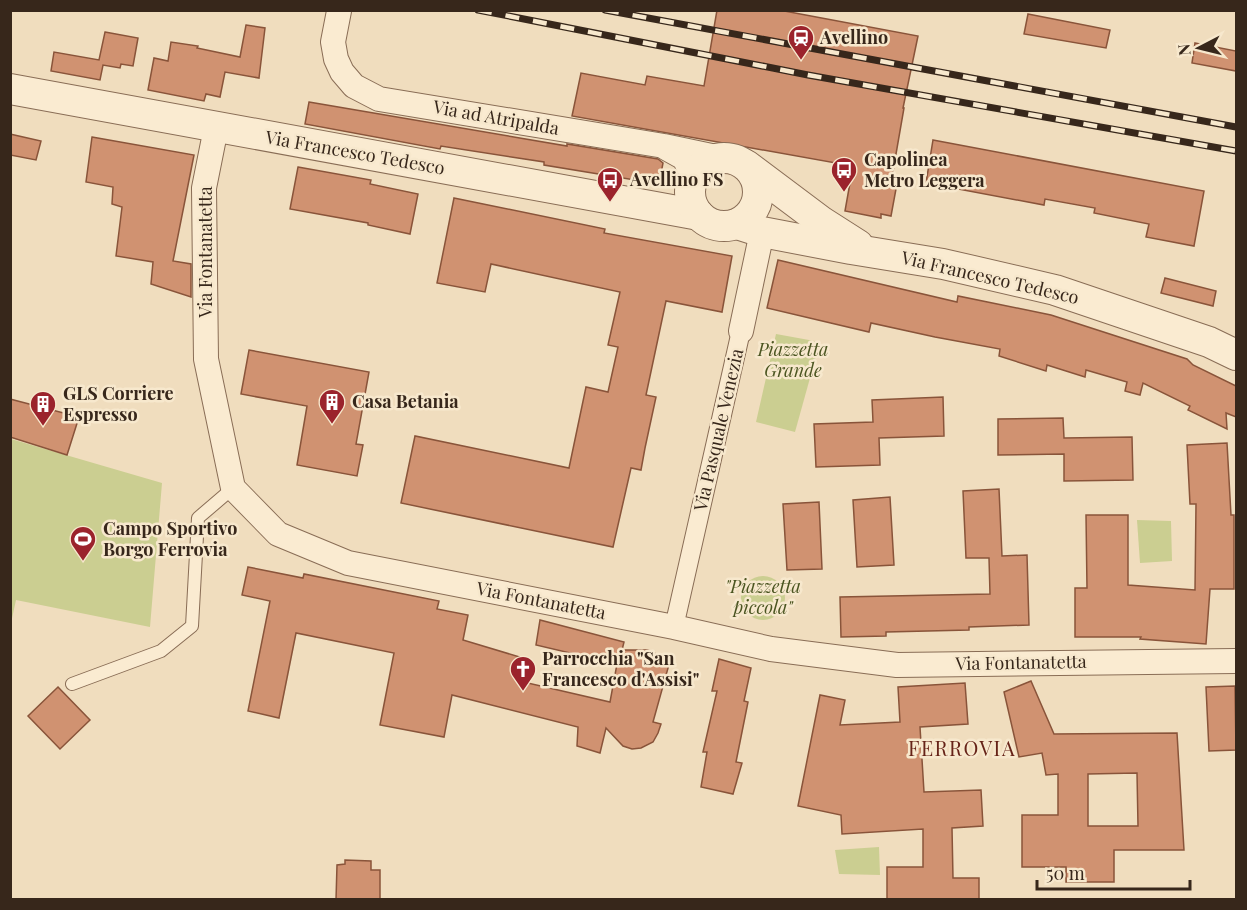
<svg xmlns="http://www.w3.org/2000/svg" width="1247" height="910" font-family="'Playfair Display',serif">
<rect width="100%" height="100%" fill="#f0ddbe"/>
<!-- green -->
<g fill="#cbce91">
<path d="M776,334L820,342L795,432L756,422Z"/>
<path d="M11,439L162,483L150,627L16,600L11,623Z"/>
<path d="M1137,520L1171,521L1172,561L1140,563Z"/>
<circle cx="763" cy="598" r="22"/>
<path d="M879,847L880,875L839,874L835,850Z"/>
</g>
<!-- building -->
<g fill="#d09271" stroke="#89543a" stroke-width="1.5" fill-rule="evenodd">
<path d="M717,10H779L918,36L903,108H904L892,177L898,178L891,216L881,214V218L845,211L853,166L572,116L581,73L645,85L647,76L704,86Z"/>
<path d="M1028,14L1110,30L1106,48L1024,34Z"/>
<path d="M246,25L265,28L259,78L225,72L220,97L206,94L204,101L148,90L154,58L168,61L171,42L198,46L197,48L240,57Z"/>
<path d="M105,32L138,38L133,66L121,64L120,68L103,65L100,80L51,71L54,52L99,60Z"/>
<path d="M1195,43L1236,51V71L1192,63Z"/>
<path d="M309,102L567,146V144L658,159L663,163L659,184L544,165V162L441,146L440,149L305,124Z"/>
<path d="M10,134L41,141L36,160L10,155Z"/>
<path d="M92,137L194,155L173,261L191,264V297L151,284L153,262L116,256L122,207L112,204L113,187L86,182Z"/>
<path d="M933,140L1204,191L1194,246L1146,237L1149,224L1094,213L1095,208L1045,199L1044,205L926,183Z"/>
<path d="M298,167L371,180L370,184L418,194L410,234L368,225V223L290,209Z"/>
<path d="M454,198L605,229L604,233L732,256L722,312L666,301L646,395L656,397L645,448L641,470L631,468L613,547L401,503L415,436L569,468L586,387L608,392L618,347L608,345L620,292L491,264L485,292L437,283Z"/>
<path d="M778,260L957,302L958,296L1051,315L1187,359L1193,365L1236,386V417L1226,413L1227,429L1188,410L1190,406L1143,383L1140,395L1125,391L1127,382L1086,370L1085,377L1047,365L1046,371L999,356L1000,349L935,337L871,323L869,332L767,308Z"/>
<path d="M1165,278L1216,291L1213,306L1161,293Z"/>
<path d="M249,350L369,372L356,444L363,445L357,476L297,465L307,406L241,394Z"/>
<path d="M943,397L944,436L879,438L880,465L816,467L814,424L873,422L872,400Z"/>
<path d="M10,399L79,417L67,455L10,437Z"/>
<path d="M1063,418L1064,438L1132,437L1133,480L1064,481V454L998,455V419Z"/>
<path d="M1227,443L1231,515H1234V589H1210L1206,644L1140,639L1141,637H1075V588H1087L1086,515H1128V585L1195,590L1196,504H1190L1187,445Z"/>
<path d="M999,489L1002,556L1027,555L1029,625L969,627V630L886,632V636L841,637L840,597L990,594L989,558H966L963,491Z"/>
<path d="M890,497L894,565L857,567L853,500Z"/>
<path d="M819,502L822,569L787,570L783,504Z"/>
<path d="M248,567L303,578L304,574L439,601L437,609L468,615L463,640L523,658L519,681L610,702L617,664L536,645L540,620L624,642L622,650H648L670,661L653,722L661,724L658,733L653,742L641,748L632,749L623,746L606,728L600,753L577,746L578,727L452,695L444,737L380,725L394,653L296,633L279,718L248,711L270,601L242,595Z"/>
<path d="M719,659L751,668L744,701L748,702L736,762L742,763L733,794L701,787L707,752H703L717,691H712Z"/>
<path d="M1031,681L1054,734L1177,733L1184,850H1114V882H1066V867H1022V815H1058V774L1046,775L1042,753L1019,757L1004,692ZM1137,773L1138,826H1088V774Z"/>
<path d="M965,683L968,724L920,727L924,792L981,790L983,826L952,828L953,878H979V900H887V867H923V829L842,834L841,815L798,806L820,695L845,700L840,725L900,722L898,687Z"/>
<path d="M1235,686L1236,750L1209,751L1206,687Z"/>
<path d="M58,687L90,720L60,749L28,716Z"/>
<path d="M345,860L371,861V870H380V900H336L337,865L345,864Z"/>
</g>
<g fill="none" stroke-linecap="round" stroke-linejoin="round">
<!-- service casing -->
<g stroke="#896d56" stroke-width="14">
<path id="service" d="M72,684L161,651L192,626L198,518L233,488"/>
</g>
<!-- pedestrian casing -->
<g stroke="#896d56" stroke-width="20">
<path id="pedestrian" d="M674,627L741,331"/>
</g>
<!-- minor casing -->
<g stroke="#896d56" stroke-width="26">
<g id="minor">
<path d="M339,11L333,42L336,59L342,72L354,86L379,99L664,146L721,158"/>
<path d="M216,128L204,188L206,359L233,488L278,534L348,563L674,627L771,649L897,665L1236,661"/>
<path d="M666,148L684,158L693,176"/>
<path d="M741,331L762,232"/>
</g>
</g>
<!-- tertiary casing -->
<g stroke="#896d56" stroke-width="32">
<g id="tertiary">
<path d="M10,89L699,215"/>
<circle cx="724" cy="192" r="34"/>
<path d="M746,165L822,222L858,245"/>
<path d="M737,224L762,232L851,249L943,264L1055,290L1209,342L1236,355"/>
</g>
</g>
<!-- service -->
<use href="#service" stroke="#faebd1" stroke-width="12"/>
<!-- pedestrian -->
<use href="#pedestrian" stroke="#faebd1" stroke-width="18"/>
<!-- minor -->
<use href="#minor" stroke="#faebd1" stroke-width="24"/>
<!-- tertiary -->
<use href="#tertiary" stroke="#faebd1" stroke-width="30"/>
<!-- rail casing -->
<g stroke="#37271b" stroke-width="7">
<g id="rail">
<path d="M478,10L808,75L1236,151"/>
<path d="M605,10L1236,127"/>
</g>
</g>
<!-- rail -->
<use href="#rail" stroke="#f7e8cd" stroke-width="4.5" stroke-dasharray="14" stroke-linecap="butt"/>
</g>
<!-- icons -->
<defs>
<g id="station-pin" transform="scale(1.35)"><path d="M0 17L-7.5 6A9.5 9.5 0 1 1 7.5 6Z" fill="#9b232c" stroke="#f7e8cd"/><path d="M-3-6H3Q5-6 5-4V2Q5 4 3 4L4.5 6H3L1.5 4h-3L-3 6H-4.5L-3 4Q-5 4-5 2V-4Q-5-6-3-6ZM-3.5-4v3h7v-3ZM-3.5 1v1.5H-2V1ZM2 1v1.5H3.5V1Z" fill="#fff"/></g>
<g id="bus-pin" transform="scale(1.35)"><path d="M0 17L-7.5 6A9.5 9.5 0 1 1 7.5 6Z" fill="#9b232c" stroke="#f7e8cd"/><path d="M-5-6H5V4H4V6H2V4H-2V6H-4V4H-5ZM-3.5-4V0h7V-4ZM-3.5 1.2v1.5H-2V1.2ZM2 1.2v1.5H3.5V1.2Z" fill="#fff"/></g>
<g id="building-pin" transform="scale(1.35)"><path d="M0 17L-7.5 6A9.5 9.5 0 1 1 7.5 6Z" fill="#9b232c" stroke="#f7e8cd"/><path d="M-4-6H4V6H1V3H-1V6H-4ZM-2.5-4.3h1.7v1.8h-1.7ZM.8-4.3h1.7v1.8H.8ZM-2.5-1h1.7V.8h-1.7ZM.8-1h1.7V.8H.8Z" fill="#fff"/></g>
<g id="stadium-pin" transform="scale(1.35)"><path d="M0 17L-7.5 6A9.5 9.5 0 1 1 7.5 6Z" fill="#9b232c" stroke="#f7e8cd"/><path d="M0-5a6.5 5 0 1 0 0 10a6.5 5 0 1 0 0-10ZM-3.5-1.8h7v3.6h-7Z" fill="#fff"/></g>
<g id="church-pin" transform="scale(1.35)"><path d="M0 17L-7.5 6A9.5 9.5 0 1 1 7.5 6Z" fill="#9b232c" stroke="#f7e8cd"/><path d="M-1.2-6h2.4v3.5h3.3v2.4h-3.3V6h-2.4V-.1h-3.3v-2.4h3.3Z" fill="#fff"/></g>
</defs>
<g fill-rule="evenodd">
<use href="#station-pin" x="801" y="38"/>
<use href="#bus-pin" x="844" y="170"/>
<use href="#bus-pin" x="610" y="180"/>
<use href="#building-pin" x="332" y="402"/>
<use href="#building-pin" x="43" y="404"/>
<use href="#stadium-pin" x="83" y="539"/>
<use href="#church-pin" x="523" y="669"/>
</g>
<g text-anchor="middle" stroke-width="5" stroke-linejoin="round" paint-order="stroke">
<!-- poi labels -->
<g font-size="18" font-weight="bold" fill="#37271b" stroke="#f7e8cd" text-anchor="start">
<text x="820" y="44">Avellino</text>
<text x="864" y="166">Capolinea<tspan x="864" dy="21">Metro Leggera</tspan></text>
<text x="630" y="186">Avellino FS</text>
<text x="63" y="400">GLS Corriere<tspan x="63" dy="21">Espresso</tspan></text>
<text x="352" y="408">Casa Betania</text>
<text x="103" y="535">Campo Sportivo<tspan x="103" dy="21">Borgo Ferrovia</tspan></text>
<text x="542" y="665">Parrocchia "San<tspan x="542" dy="21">Francesco d'Assisi"</tspan></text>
</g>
<!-- street labels -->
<g font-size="18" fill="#37271b" stroke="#f7e8cd">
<text transform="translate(496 118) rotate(10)" y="6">Via ad Atripalda</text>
<text transform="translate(355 153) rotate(10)" y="6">Via Francesco Tedesco</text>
<text transform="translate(206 252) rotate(-90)" y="6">Via Fontanatetta</text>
<text transform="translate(990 278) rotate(13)" y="6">Via Francesco Tedesco</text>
<text transform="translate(719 430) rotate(-77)" y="6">Via Pasquale Venezia</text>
<text transform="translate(541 601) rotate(11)" y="6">Via Fontanatetta</text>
<text transform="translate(1021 663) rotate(-1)" y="6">Via Fontanatetta</text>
</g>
<!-- park labels -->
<g font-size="18" font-style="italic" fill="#4b5521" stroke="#f7e8cd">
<text x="793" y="356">Piazzetta<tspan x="793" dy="21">Grande</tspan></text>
<text x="763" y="593">"Piazzetta<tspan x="763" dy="21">piccola"</tspan></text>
</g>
<!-- neighbourhood labels -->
<g font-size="20" letter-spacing="1.5" fill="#662318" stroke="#f7e8cd">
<text x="962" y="756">FERROVIA</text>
</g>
</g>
<!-- border -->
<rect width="1247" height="910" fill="none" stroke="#37271b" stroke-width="24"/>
<!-- north arrow -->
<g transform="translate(1199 48) rotate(263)" stroke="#f7e8cd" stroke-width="4.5" paint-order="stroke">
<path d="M0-4.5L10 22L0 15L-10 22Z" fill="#37271b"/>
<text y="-9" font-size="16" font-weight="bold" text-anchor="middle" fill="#37271b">N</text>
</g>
<!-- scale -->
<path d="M1037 880v9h153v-9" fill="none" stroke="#37271b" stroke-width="3"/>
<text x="1046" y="880" font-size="18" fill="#37271b" stroke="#f7e8cd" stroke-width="4.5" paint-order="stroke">50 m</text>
</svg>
